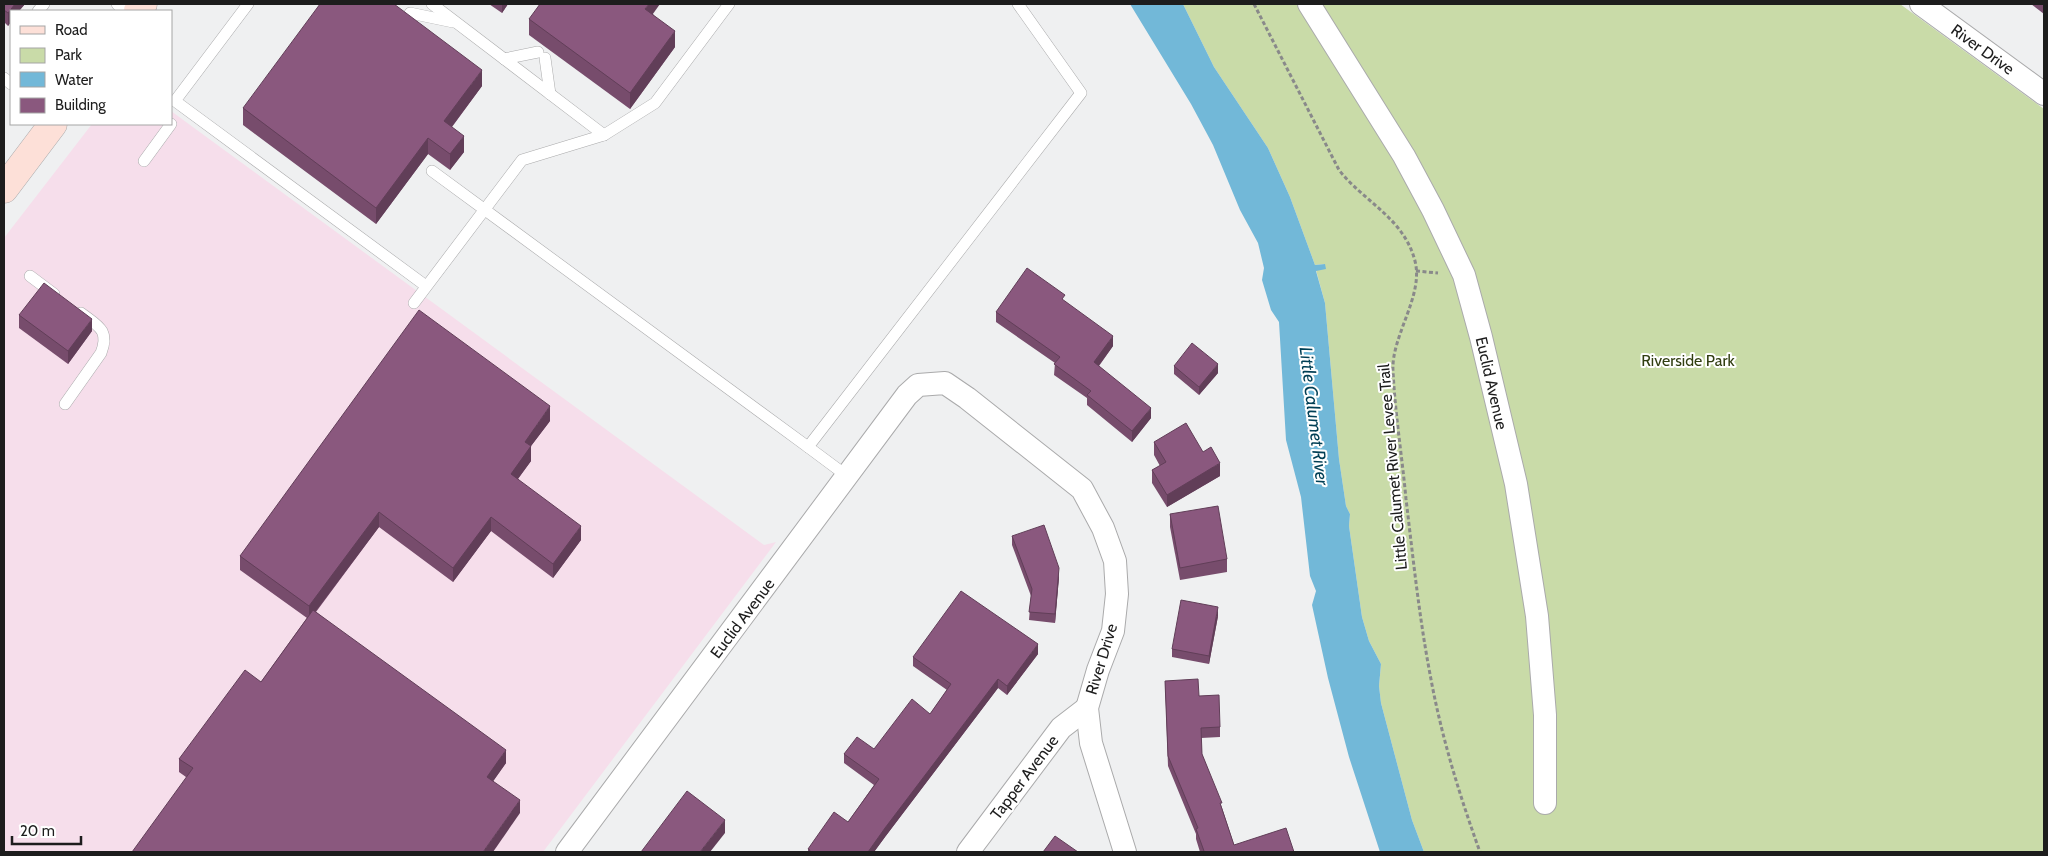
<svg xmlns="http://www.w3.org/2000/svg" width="2048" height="856" font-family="Cabin,sans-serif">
<rect width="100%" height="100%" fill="#eff0f1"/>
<!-- commercial -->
<path fill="#f6deeb" d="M171,111L764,545L776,542L543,852H4V238L92,124H171Z"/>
<!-- green -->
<path fill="#c9dba8" d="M1183,4H1900L2044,109V852H1424L1412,820L1381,703L1379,686L1381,664L1369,641L1362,617L1349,526L1350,514L1346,506L1339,459L1325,303L1316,270L1325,264L1315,265L1290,197L1268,148L1214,67Z"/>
<!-- water -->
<path fill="#72b8d8" d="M1130,4H1183L1214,67L1268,148L1290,197L1315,265L1325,264L1326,269L1316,271L1325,303L1339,459L1346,506L1350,514L1349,526L1362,617L1369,641L1381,664L1379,686L1381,703L1412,820L1424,852H1380L1349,757L1328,678L1312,605L1316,591L1310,576L1301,497L1286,440L1279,322L1271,310L1262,280L1264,268L1258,243L1240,210L1213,145L1191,104Z"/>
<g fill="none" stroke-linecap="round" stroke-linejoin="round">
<!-- service casing -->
<g stroke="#aaaaab" stroke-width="12">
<g id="service">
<path d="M117,4L124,11"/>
<path d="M248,4L175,101L426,286"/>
<path d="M432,4L604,135"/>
<path d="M38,11L44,4"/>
<path d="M410,13L453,22"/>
<path d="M545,58L550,94"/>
<path d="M504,59L538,52"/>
<path d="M4,78L11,84"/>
<path d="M144,161L171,124"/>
<path d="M432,171L808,447"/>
<path d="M30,276L54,294"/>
<path d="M414,303L522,160L604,135L655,103L729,4"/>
<path d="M65,404L101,353C110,330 98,326 81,313"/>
<path d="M847,476L808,447L1081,93L1018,4"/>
</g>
</g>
<!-- minor casing -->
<g stroke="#aaaaab" stroke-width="24">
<g id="minor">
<path d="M1309,4L1404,156L1433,210L1464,275L1481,337L1516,484L1537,616L1545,715V803"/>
<path d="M1921,4L2044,94"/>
<path d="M567,852L907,395L918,385L945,383L967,398L1082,489L1103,528L1115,561L1117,594L1113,631L1098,670L1087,708L1091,743L1125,852"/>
<path d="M968,852L1061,728L1087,708"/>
</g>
</g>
<!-- secondary casing -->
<g stroke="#aaaaab" stroke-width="29">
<g id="secondary">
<path d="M138,11L143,4"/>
<path d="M4,189L53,124"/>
</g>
</g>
<!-- path -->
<g stroke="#89898a" stroke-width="3" stroke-dasharray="4 2.5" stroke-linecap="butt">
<path d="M1254,4L1339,170C1364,202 1404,218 1415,261C1424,296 1391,336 1393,371C1395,413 1402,456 1406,499C1413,557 1419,616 1430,674C1441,735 1459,794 1480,852"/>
<path d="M1416,271L1438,273"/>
</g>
<!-- service -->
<use href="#service" stroke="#fff" stroke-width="11"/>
<!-- minor -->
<use href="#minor" stroke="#fff" stroke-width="22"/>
<!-- secondary -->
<use href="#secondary" stroke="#fde0d8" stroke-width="28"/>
</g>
<!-- wall -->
<g fill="#774c6c">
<path d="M4,4H25L19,11H11V22L8,26L4,22Z"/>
<path d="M489,4H508L502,13Z"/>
<path d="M2031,4H2044V14Z"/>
<path d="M653,14L675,47L630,109L529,35V19Z"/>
<path d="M482,86L452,127L464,152L450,170L428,154L376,224L243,125V108Z"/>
<path d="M1065,301L1113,346L1099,366L1151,418L1132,442L1087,405V398L1054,375L1055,363L996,322V312Z"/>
<path d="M19,315L92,331L68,364L19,328Z"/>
<path d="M1174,366L1218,373L1199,395L1174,374Z"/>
<path d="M550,421L531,446V461L518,479L581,540L553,578L491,531L453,582L379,527L316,612L506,763L493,781L520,813L186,777L179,772V759L261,682L307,618L240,570V556Z"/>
<path d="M1154,442L1203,452L1220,476L1167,507L1152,483V470L1160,466L1154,455Z"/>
<path d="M1170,514L1227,559V572L1180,580L1170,527Z"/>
<path d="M1012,536L1059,577L1055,623L1029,620L1031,596L1012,545Z"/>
<path d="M1218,616L1209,664L1172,657V649Z"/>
<path d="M1038,654L1007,695L998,688L885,837L874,852H808V849L848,822L874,785L844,763V754L874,749L930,714L947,690L913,666V657Z"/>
<path d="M1165,681L1199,696L1220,727V737L1201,738L1202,754L1222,808L1234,845L1294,852H1200L1196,839V834L1168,766Z"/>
</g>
<!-- shaded-wall -->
<g fill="#613e58">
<path d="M15,4H25L19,11H11V22L8,26V13Z"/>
<path d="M502,4H508L502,13Z"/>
<path d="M649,4H660L645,25V9Z"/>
<path d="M675,31V47L630,109V93Z"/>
<path d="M482,70V86L444,137V121Z"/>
<path d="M464,136V152L450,170V154Z"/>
<path d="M428,138V154L376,224V208Z"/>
<path d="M92,319V331L68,364V351Z"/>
<path d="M1113,336V346L1094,372V362Z"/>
<path d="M1218,364V373L1199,395V387Z"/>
<path d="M550,406V421L531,446V461L511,488V474L525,442Z"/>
<path d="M1151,408V418L1132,442V431Z"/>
<path d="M1220,463V476L1167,507V495Z"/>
<path d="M379,512V527L309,620V606Z"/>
<path d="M491,517V531L453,582V568Z"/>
<path d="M581,526V540L553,578V564Z"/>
<path d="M1059,568V577L1055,623V614Z"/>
<path d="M1218,607V616L1209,664V656Z"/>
<path d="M1038,644V654L1007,695V686Z"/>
<path d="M998,679V688L885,837L874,852H868L885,828Z"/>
<path d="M506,750V763L487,790V777Z"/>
<path d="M520,800V813L493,852H483Z"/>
<path d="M725,820V833L710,852H700Z"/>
</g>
<!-- building -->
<g fill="#8a587e" stroke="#613e58">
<path d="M4,4H15L8,13L4,10Z"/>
<path d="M320,4H394L482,70L444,121L464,136L450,154L428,138L376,208L243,108Z"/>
<path d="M540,4H649L645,9L675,31L630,93L529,19Z"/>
<path d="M1027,268L1065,295L1062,299L1113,336L1094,362L1151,408L1132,431L1087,395L1091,391L1054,364L1060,357L996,312Z"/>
<path d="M44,283L92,319L68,351L19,315Z"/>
<path d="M419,310L550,406L525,442L531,446L511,474L581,526L553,564L491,517L453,568L379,512L309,606L240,556Z"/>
<path d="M1192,343L1218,364L1199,387L1174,366Z"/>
<path d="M1186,423L1203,452L1211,447L1220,463L1167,495L1152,470L1166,462L1154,442Z"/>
<path d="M1218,506L1227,559L1180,568L1170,514Z"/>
<path d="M1044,525L1059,568L1055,614L1029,612L1032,589L1012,536Z"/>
<path d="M961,591L1038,644L1007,686L998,679L885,828L868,852H809L810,850L808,849L834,812L848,822L879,779L844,754L857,737L874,749L912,699L930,714L951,684L913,657Z"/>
<path d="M1181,600L1218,607L1209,656L1172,649Z"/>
<path d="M313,610L506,750L487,777L520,800L483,852H132L193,768L179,759L245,670L261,682Z"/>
<path d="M1198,679L1199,696L1219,695L1220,727L1201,728L1202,754L1222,803H1220L1234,845L1286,828L1294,852H1201L1204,851L1196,829L1198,828L1168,756L1165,681Z"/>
<path d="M687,791L725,820L700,852H641Z"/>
<path d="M1055,836L1078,852H1043Z"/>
</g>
<g text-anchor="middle" stroke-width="4" stroke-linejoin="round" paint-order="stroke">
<!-- street labels -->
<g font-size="16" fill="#1d1d1d" stroke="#fff">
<text transform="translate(1983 49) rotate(36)" y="6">River Drive</text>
<text transform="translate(1492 383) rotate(77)" y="6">Euclid Avenue</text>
<text transform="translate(1392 467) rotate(-95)" y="6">Little Calumet River Levee Trail</text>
<text transform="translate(742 618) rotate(-53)" y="6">Euclid Avenue</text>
<text transform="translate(1101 659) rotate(-73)" y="6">River Drive</text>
<text transform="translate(1024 777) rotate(-53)" y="6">Tapper Avenue</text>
</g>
<!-- park labels -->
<g font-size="16" fill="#313e11" stroke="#fff">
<text x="1688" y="366">Riverside Park</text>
</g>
<!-- water labels -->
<g font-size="18" font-style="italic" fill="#003f55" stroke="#fff">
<text transform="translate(1314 416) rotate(83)" y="6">Little Calumet River</text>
</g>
</g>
<!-- border -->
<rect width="2048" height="856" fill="none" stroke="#1d1d1d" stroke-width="10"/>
<!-- legend -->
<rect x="10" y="10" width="162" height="115" fill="#ffffff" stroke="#a5a5a5"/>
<rect x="20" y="26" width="25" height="8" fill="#fde0d8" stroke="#a5a5a5"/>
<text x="55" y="35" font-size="15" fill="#1d1d1d">Road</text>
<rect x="20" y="48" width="25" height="15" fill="#c9dba8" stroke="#a5a5a5"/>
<text x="55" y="60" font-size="15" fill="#1d1d1d">Park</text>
<rect x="20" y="72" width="25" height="15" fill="#72b8d8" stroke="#a5a5a5"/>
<text x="55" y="85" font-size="15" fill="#1d1d1d">Water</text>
<rect x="20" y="98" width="25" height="15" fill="#8a587e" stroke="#a5a5a5"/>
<text x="55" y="110" font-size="15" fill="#1d1d1d">Building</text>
<!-- scale -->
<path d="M12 836v8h69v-8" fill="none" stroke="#1d1d1d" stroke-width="2.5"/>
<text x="20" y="836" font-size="15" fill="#1d1d1d" stroke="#ffffff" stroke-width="4" paint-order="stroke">20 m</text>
</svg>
